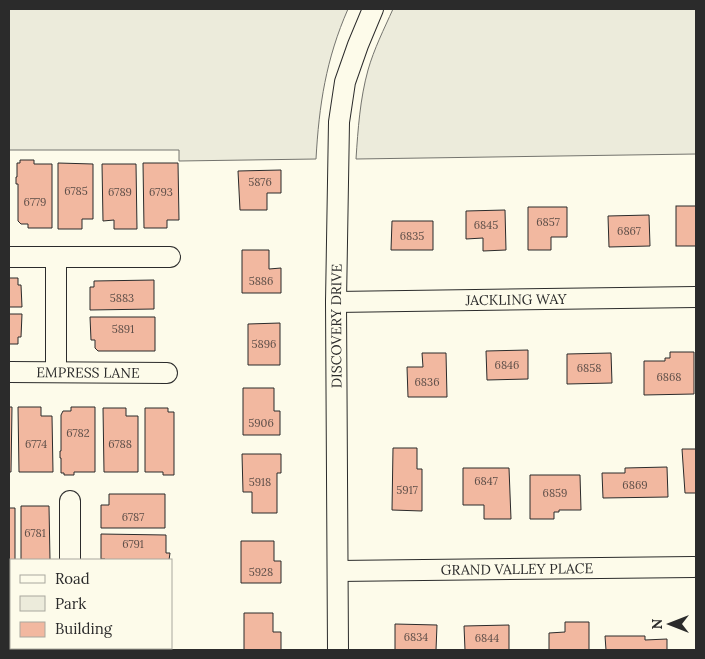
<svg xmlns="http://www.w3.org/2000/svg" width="705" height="659" font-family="Lora,serif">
<rect width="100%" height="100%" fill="#fdfbea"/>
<!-- green -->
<g fill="#ecebdb" stroke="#74746e">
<path d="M9,9H348C326,59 319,105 316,159L179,161V150H9Z"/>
<path d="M393,9H696V154L356,159C358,129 360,99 368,70C374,49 384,29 393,9Z"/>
</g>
<!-- building -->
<g fill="#f2b8a0" stroke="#2b2b2b">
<path d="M20,160H34V164H52V228H28V224H21L18,221V184H16V177H17V163H20Z"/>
<path d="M58,163L93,164V219H82V229H58Z"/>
<path d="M143,163H178L179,220H167V228H144Z"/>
<path d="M102,164H136L137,229H114V220L103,221Z"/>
<path d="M281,170V193H267V210H240L238,171Z"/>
<rect x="676" y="206" width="20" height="40"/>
<path d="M528,207H567V237H551V250H528Z"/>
<path d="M505,210L506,250L483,251V238L466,239V211Z"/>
<path d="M649,215L650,246L609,247L608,216Z"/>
<path d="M392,221H433V250H391Z"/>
<path d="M242,250H269V269L281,268V293H242Z"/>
<path d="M9,278H18V285H21L22,307H9Z"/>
<path d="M154,280V309L90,310V287H94V281Z"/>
<path d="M9,314H22L21,337H18V344H9Z"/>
<path d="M90,317H155V351H98L95,348V340H91Z"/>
<path d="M280,323V365H248V324Z"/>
<path d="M528,350V379L487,380L486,351Z"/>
<path d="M670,352H694V394L644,395V361H665V358H670Z"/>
<path d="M422,353H446L447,397H408L407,367H423Z"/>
<path d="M611,353L612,383L567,384V354Z"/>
<path d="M243,388H274V411H280V435H243Z"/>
<path d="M9,407H12L11,472H9Z"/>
<path d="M18,407H41V416H52L53,472H19Z"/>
<path d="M71,407H95V472H74V475H64V473H61V458H60V451H61V415L63,411H71Z"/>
<path d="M103,408H126V416H138V472H104Z"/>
<path d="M145,408H168V412H174V475H163V472H145Z"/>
<path d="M393,448H417V469H422V511L392,510Z"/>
<path d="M682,449H696V493H685Z"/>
<path d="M242,454H281V473H277V513H252V492H243Z"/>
<path d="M667,467L668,497L603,498L602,473H625V468Z"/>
<path d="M463,468H509L511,519H484V505H463Z"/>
<path d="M530,475H580L581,510H559V512H554V519H530Z"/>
<path d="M109,494H165V528H101V505H109Z"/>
<path d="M21,506H49L50,560H21Z"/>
<path d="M9,508H15V560H11V573L9,574Z"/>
<path d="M101,534L166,535V553H170L169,560H105V559H101Z"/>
<path d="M241,541H274V561H281V583H241Z"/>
<path d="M244,613H273V632H281V650H244Z"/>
<path d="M565,622H589V650H549V633L565,632Z"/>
<path d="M395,624L437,625L436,650H395Z"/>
<path d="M509,625V650H465L464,626Z"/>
<path d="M605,636H645V640L667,639V650H606Z"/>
<rect x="20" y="648" width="29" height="2"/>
<path d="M106,648H169V649H167V650H107Z"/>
</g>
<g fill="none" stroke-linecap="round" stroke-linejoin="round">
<!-- street casing -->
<g stroke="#2b2b2b" stroke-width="22">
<g id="street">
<path d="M9,257H170"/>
<path d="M56,257V372"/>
<path id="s1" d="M336,302L696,297"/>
<path id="s2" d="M9,372L167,373"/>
<path d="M70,501V560"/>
<path id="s3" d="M338,571L694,567"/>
<path d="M9,604H11"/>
<path d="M70,648V650"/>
<path id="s4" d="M338,650L336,302L339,122L345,82L358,45L373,9"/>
</g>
</g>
<!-- street -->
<use href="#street" stroke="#fdfbea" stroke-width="20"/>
</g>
<g text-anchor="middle" stroke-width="4" stroke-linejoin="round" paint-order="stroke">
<!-- number labels -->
<g font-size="11" fill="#5d4e48">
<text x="260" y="186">5876</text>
<text x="76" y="195">6785</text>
<text x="120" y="196">6789</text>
<text x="161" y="196">6793</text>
<text x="35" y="206">6779</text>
<text x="548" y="226">6857</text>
<text x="486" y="229">6845</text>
<text x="629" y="235">6867</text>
<text x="412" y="240">6835</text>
<text x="261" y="285">5886</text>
<text x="122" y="302">5883</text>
<text x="123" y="333">5891</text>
<text x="264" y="348">5896</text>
<text x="507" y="369">6846</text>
<text x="589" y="372">6858</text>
<text x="669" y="381">6868</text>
<text x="427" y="386">6836</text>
<text x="261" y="427">5906</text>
<text x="78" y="437">6782</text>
<text x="36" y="448">6774</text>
<text x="120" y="448">6788</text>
<text x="486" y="485">6847</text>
<text x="260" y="486">5918</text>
<text x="635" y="489">6869</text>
<text x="407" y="494">5917</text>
<text x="555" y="497">6859</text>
<text x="133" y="521">6787</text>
<text x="35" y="537">6781</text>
<text x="133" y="548">6791</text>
<text x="261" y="576">5928</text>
<text x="416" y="641">6834</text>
<text x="487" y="642">6844</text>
</g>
<!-- street labels -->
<g font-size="14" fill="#2b2b2b" stroke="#fdfbea">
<text dy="5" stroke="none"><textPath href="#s1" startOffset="180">JACKLING WAY</textPath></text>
<text dy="5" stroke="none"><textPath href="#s4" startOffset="324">DISCOVERY DRIVE</textPath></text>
<text dy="5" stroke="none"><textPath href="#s2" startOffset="79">EMPRESS LANE</textPath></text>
<text dy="5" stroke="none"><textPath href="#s3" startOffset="179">GRAND VALLEY PLACE</textPath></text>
</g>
</g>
<!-- border -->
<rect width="705" height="659" fill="none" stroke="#2b2b2b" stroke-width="20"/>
<!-- legend -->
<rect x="10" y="559" width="162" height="90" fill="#fdfbea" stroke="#a9a89e"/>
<rect x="20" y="575" width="25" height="8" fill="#fdfbea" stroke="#a9a89e"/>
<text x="55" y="584" font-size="15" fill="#2b2b2b">Road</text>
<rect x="20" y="596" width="25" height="15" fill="#ecebdb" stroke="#a9a89e"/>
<text x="55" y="609" font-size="15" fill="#2b2b2b">Park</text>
<rect x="20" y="622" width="25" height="15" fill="#f2b8a0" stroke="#a9a89e"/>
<text x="55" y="634" font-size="15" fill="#2b2b2b">Building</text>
<!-- north arrow -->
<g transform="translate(670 624) rotate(270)" stroke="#fdfbea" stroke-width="4" paint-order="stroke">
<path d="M0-4L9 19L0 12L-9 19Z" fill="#2b2b2b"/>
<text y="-8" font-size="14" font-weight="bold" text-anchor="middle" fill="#2b2b2b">N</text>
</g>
</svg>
